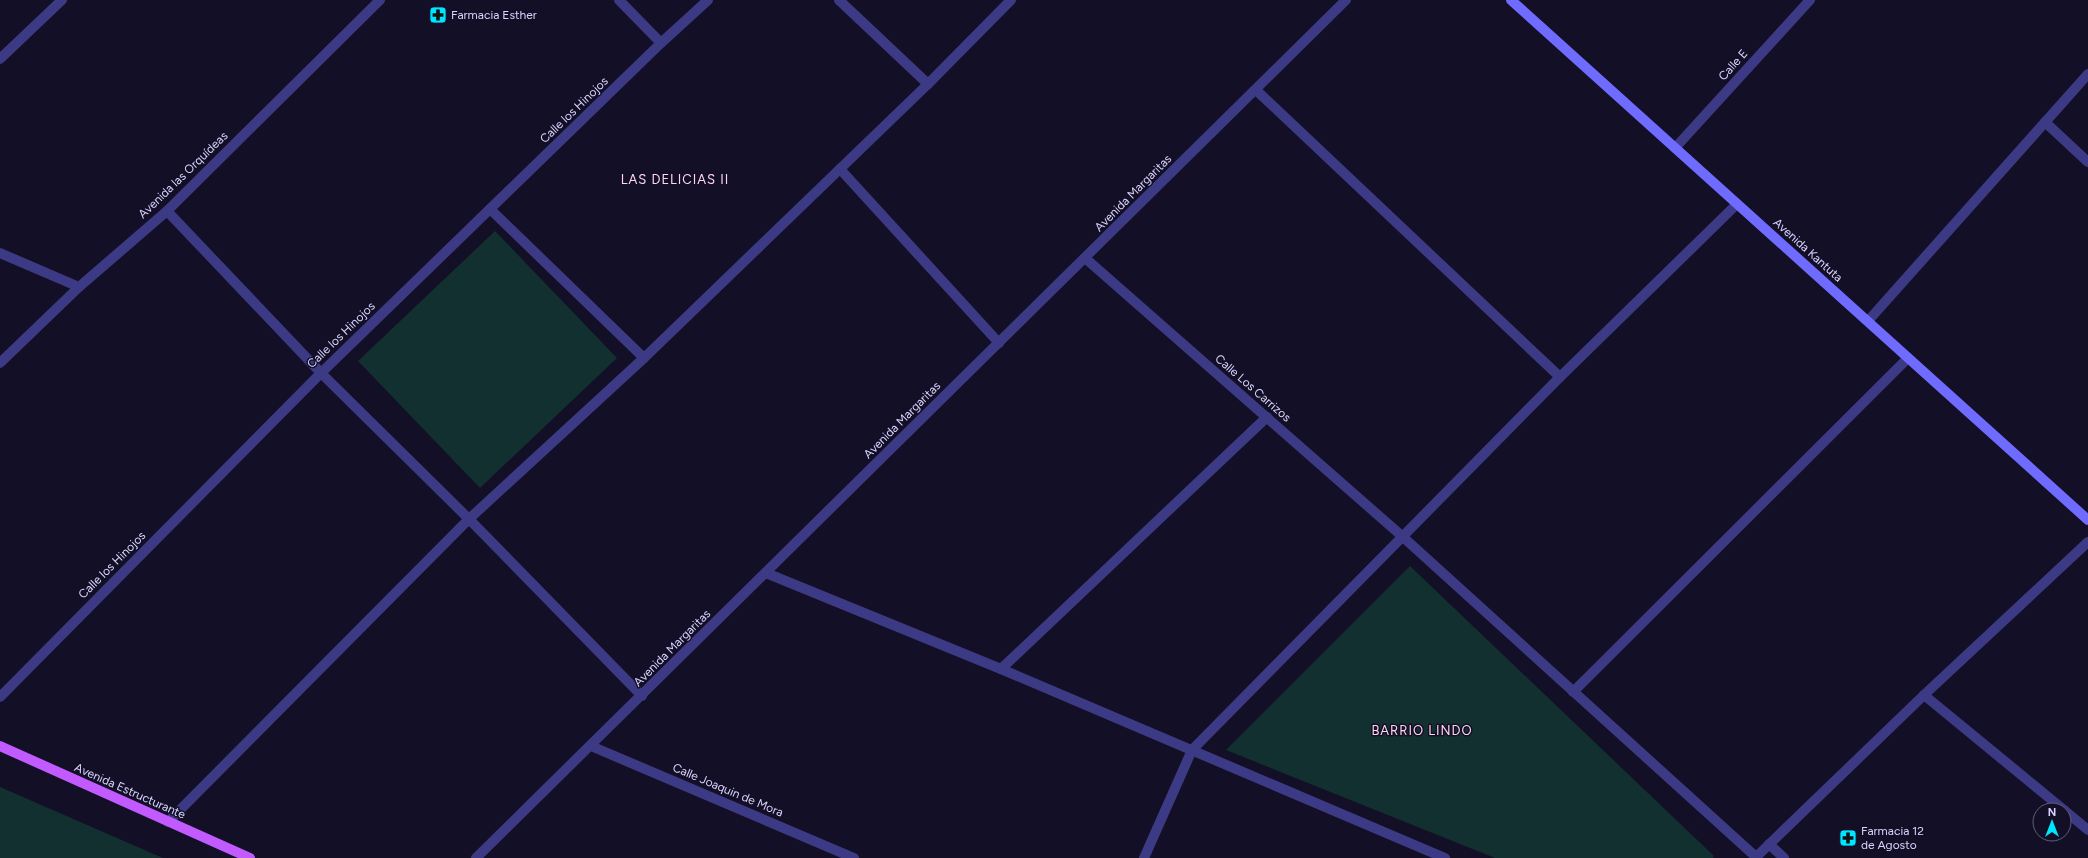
<svg xmlns="http://www.w3.org/2000/svg" width="2088" height="858" font-family="Figtree,sans-serif">
<rect width="100%" height="100%" fill="#130f26"/>
<!-- green -->
<g fill="#12302f">
<path d="M495,231L617,358L480,488L358,361Z"/>
<path d="M1410,566L1714,856L1713,858H1495L1226,750Z"/>
<path d="M0,787L163,858H0Z"/>
</g>
<g fill="none" stroke-linecap="round" stroke-linejoin="round">
<!-- street -->
<g stroke="#3d3a85" stroke-width="10">
<path d="M619,0L661,43"/>
<path d="M839,0L928,84"/>
<path d="M0,59L62,0"/>
<path d="M1256,90L1560,377"/>
<path d="M2045,122L2088,162"/>
<path d="M1675,148L1810,0"/>
<path d="M840,169L999,343"/>
<path d="M490,209L644,358"/>
<path d="M167,211L321,373L469,519L642,696"/>
<path d="M0,253L79,287"/>
<path d="M1085,258L1403,537L1756,857"/>
<path d="M1868,321L2088,74"/>
<path d="M0,363L79,287L167,211L380,0"/>
<path d="M766,573L1001,669L1445,858"/>
<path d="M1001,669L1267,417"/>
<path d="M1573,692L1908,358"/>
<path d="M1924,695L2064,810"/>
<path d="M0,697L321,373L661,43L708,0"/>
<path d="M591,746L854,858"/>
<path d="M2064,810L2088,830"/>
<path d="M168,822L469,519L644,358L928,84L1011,0"/>
<path d="M1769,844L1784,858"/>
<path d="M476,858L1346,0"/>
<path d="M1144,858L1192,750L1560,377L1737,204"/>
<path d="M1755,858L1924,695L2088,542"/>
</g>
<!-- secondary -->
<path stroke="#6f6bff" stroke-width="10" d="M1511,0L2088,520"/>
<!-- primary -->
<path stroke="#c25bff" stroke-width="10" d="M0,746L250,858"/>
</g>
<!-- icons -->
<defs>
<g id="pharmacy-square" transform="scale(0.9)"><rect x="-9" y="-9" width="18" height="18" rx="4" fill="#00e5ff" stroke="#130f26"/><path d="M-2-6h4v4h4v4h-4v4h-4v-4h-4v-4h4Z" fill="#111"/></g>
</defs>
<g fill-rule="evenodd">
<use href="#pharmacy-square" x="438" y="15"/>
<use href="#pharmacy-square" x="1848" y="838"/>
</g>
<g text-anchor="middle" stroke-width="3" stroke-linejoin="round" paint-order="stroke">
<!-- poi labels -->
<g font-size="12" fill="#d9d4ff" stroke="#130f26" text-anchor="start">
<text x="451" y="19">Farmacia Esther</text>
<text x="1861" y="835">Farmacia 12<tspan x="1861" dy="14">de Agosto</tspan></text>
</g>
<!-- street labels -->
<g font-size="12" fill="#d9d4ff" stroke="#130f26">
<text transform="translate(1733 65) rotate(-48)" y="4">Calle E</text>
<text transform="translate(574 110) rotate(-44)" y="4">Calle los Hinojos</text>
<text transform="translate(183 175) rotate(-44)" y="4">Avenida las Orquídeas</text>
<text transform="translate(1133 193) rotate(-45)" y="4">Avenida Margaritas</text>
<text transform="translate(1808 250) rotate(42)" y="4">Avenida Kantuta</text>
<text transform="translate(341 335) rotate(-44)" y="4">Calle los Hinojos</text>
<text transform="translate(1253 388) rotate(41)" y="4">Calle Los Carrizos</text>
<text transform="translate(902 420) rotate(-45)" y="4">Avenida Margaritas</text>
<text transform="translate(112 565) rotate(-45)" y="4">Calle los Hinojos</text>
<text transform="translate(672 648) rotate(-45)" y="4">Avenida Margaritas</text>
<text transform="translate(728 790) rotate(23)" y="4">Calle Joaquin de Mora</text>
<text transform="translate(130 791) rotate(24)" y="4">Avenida Estructurante</text>
</g>
<!-- neighbourhood labels -->
<g font-size="13" letter-spacing="1" fill="#ffd6f0" stroke="#130f26">
<text x="675" y="184">LAS DELICIAS II</text>
<text x="1422" y="735">BARRIO LINDO</text>
</g>
</g>
<!-- north arrow -->
<g transform="translate(2052 822)"><circle r="19" fill="#130f26" stroke="#625e7d"/>
<path d="M0-3L7 15L0 10L-7 15Z" fill="#00e5ff"/>
<text y="-6" font-size="11" font-weight="bold" text-anchor="middle" fill="#d9d4ff">N</text>
</g>
</svg>
